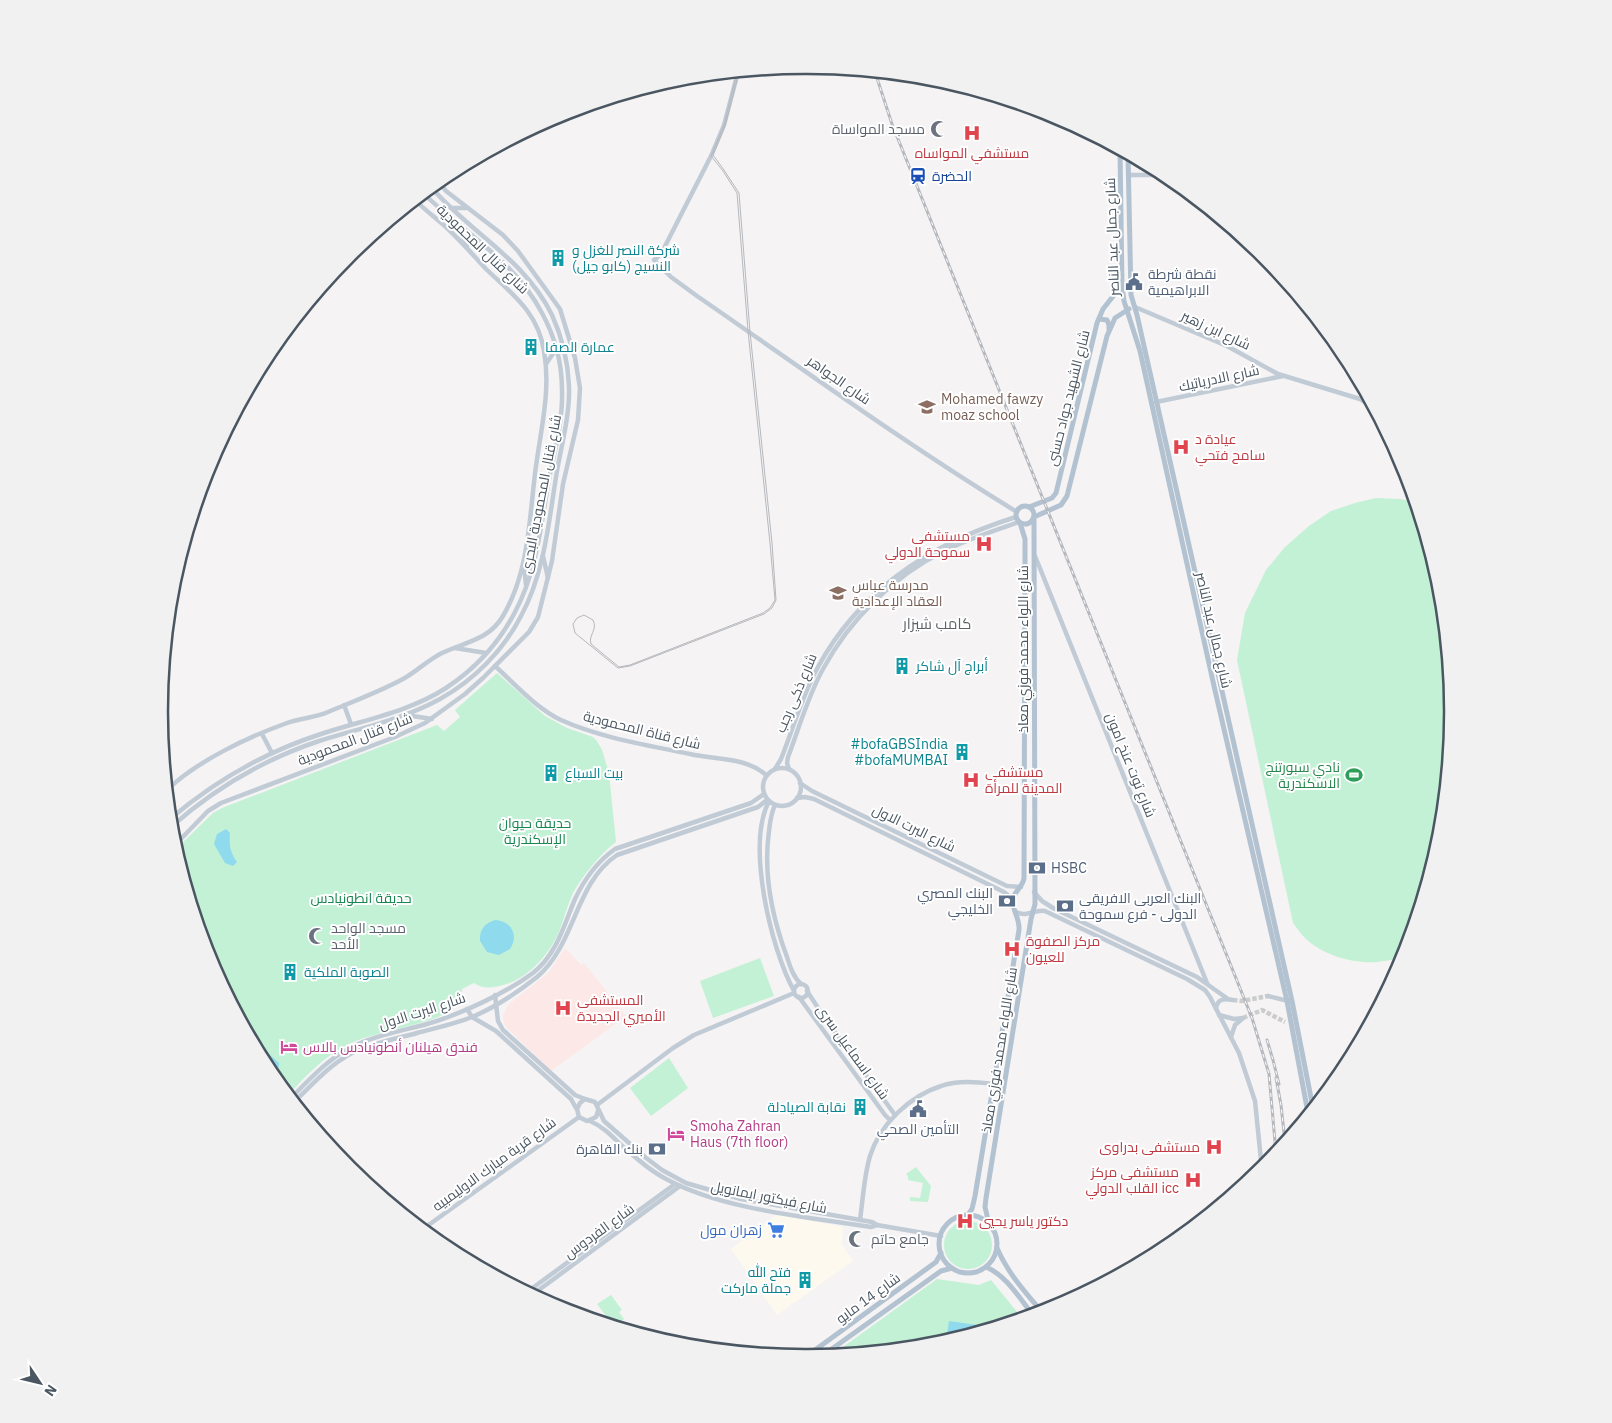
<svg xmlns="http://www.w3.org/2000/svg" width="1612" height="1423" font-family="'IBM Plex Sans',Cairo,sans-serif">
<rect width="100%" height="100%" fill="#f5f3f3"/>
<!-- commercial -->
<path fill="#fdf9ef" d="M777,1214L843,1227L842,1244L853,1261L777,1315L731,1249Z"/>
<!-- medical -->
<path fill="#fce8e6" d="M565,948L581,965L584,963L626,1016L551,1071L507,1028L504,1023L503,1015L508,1005L548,973Z"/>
<!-- green -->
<g fill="#c3f1d5">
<path d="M1376,498L1400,499L1415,502L1440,586L1452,712L1440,838L1404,957C1395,959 1386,961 1377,962C1354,964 1322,955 1305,938C1301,934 1297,928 1293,923L1237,660L1245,613L1266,570L1285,547L1309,526L1331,511L1355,503Z"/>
<path d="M497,673L545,716L567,728L593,737L597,741L602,750L609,773L616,842C599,855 585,873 574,891C567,905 564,920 558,934C548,956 527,979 503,985C492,988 483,989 474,983L462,989C461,996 460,1002 455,1007C439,1024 373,1031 347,1045C323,1057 306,1076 288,1095L268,1070L209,959L176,849L213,813L222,808L437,725L444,731L460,717L455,710Z"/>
<path d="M760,958L774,996L713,1018L700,981Z"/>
<path d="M669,1058L688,1088L651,1116L630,1088Z"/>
<path d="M916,1167L931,1186L928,1202L910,1201V1197L920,1198L923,1183L908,1180V1176L906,1174Z"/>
<circle cx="968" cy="1245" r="24"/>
<path d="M937,1279L979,1285L991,1280L1022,1318L932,1346L832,1355Z"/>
<path d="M611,1295L622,1310L619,1312L624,1319L620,1322L622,1324L618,1327L613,1325L597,1304Z"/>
</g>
<!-- water -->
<g fill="#90daee">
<path d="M226,829L230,833C229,845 230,852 237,862L233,866L225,863L214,844L217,834Z"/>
<path d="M495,920C512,921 519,936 510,949L499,955L487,952L480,941C479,930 485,923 495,920Z"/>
<path d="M260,1046L279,1063V1066L277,1071H272L267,1068L257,1050Z"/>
<path d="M949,1321L977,1325L976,1332L960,1337L947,1335Z"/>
</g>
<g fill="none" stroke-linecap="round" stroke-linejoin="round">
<!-- secondary-tunnel -->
<g stroke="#caccce" stroke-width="4.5" stroke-dasharray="4.5 2" stroke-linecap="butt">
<path d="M1233,1000L1242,1001L1268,996"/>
<path d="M1243,1018L1262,1010L1285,1022"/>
</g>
<!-- secondary -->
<g stroke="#c1cbd6" stroke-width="4.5">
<path d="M738,72L724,125L711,156L661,254L654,260L671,277L697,296C803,369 907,445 1017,512"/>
<path d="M1129,175H1167"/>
<path d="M451,208H466"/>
<path d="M457,223L467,246"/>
<path d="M1135,307L1227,346L1278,374L1360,399L1373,407"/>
<path d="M546,364L556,349"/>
<path d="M1156,402L1283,376"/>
<path d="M543,556L548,578"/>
<path d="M1035,556L1207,983"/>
<path d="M524,565L526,585"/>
<path d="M455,648L486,653"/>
<path d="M495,666C515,684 536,708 561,720C601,738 647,745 690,754C716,760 746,757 766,775"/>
<path d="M344,705L351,724"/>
<path d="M406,715L432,719"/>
<path d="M262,734L272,753"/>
<circle cx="782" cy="787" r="19"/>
<path d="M775,769L781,759C793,729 802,696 818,667C861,588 932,543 1016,517"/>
<path d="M789,769L787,763L788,757C799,728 808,696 823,669C850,619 894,576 944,551C968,539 994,531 1019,522"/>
<path d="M800,783L812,791L1007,886L1021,887"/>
<path d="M167,790C197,761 248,737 287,723C300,718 315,718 328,712C352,702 381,691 403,679C417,671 428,660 442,653C465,642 489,640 503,616C530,570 529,517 536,466C541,429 551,389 544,351C538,312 512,294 486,269C473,255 461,241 447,228C437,219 425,210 415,200"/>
<path d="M797,798L805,797L814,799L1004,892L1013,899"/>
<path d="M769,801C746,845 771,949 794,991"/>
<path d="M775,805C771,813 770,822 769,831C763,874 772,917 787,957C790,966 793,977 801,984"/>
<path d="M170,819C215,781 265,752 321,734C363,720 409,712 446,688C475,669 499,643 515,612C537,571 541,524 549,479C555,450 563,420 562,390C562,364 555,337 542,313C515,261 464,233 423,193"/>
<path d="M171,827C214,789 265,759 319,741C360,728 402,720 440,699C474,680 503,651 521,616C545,572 549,519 557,471C562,443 570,414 569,386C568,361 562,337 552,315C524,258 470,233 431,187"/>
<path d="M174,846L208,811L221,803L395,737L425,723L465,694L483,678L529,632L538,617L552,561L563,484L578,420L580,388L575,358L560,309L518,251L503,235L446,191L438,181"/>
<path d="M1034,892L1042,901L1053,908L1197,977L1228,999"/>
<path d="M1016,912C1027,918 1034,909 1045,911L1187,979L1205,990L1210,997L1239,1053L1255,1101L1262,1170"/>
<circle cx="801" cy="991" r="7"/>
<path d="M807,991L822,1014L895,1115"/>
<path d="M495,995L498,1021L503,1030L575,1095L585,1099"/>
<path d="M1268,996L1288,1001"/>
<path d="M799,997L885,1115L890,1120"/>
<path d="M467,1009L472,1017L496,1031L571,1099L576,1108"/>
<path d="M1216,1009C1217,999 1224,998 1233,1000"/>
<path d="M1219,1015L1234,1019L1243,1018"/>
<path d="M1231,1037L1235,1025L1242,1019"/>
<path d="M291,1098C309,1080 326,1061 348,1049C372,1036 401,1031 427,1024C459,1015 506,993 533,973C557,954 564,925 575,899C584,880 598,861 615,849L751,803L764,794"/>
<path d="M294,1102C312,1085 329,1065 352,1053C372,1043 396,1039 417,1033C435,1028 455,1024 472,1017C494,1008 518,992 537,977C576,944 574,884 617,855L758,807L767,800"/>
<path d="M597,1105L673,1048L694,1035L794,993"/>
<path d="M598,1111L596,1117L587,1121L579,1117L577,1109L580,1103L585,1099L595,1102L604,1121L645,1157L662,1170L686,1183L741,1199L872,1222L877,1225"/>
<path d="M590,1121C602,1126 611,1135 620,1144C635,1157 650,1171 668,1180C724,1210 809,1217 871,1227L877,1225L941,1236"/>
<path d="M860,1220C863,1199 864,1176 870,1156C880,1124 910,1096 941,1086C958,1080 977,1082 994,1084"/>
<path d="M423,1229L579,1117"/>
<path d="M527,1292L675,1184"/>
<path d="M532,1295L680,1186"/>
</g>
<!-- primary -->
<g stroke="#b3c2d1" stroke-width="5">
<path d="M1120,150L1122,285L1124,301L1140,351L1214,686L1287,1001L1308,1113"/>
<path d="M1128,154L1131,295L1137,315L1292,1001L1313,1108"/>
<path d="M1099,319L1107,320L1109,325V329"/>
<circle cx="1025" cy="515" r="9"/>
<path d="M1029,507L1052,498L1056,493L1097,323L1103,309L1122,285"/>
<path d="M1034,517L1061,505L1067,496L1107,336L1115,318L1129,309"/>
<circle cx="968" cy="1244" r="29"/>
<path d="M968,1215L972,1209L975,1196L1019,930C1020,917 1011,909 1013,899C1015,890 1023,887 1024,878L1025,582V539L1020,523"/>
<path d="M989,1224L985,1207L986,1198L1031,919L1035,904L1034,519"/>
<path d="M997,1248C1007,1272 1025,1292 1042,1312"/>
<path d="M986,1267C1006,1275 1020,1299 1033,1315"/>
<path d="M822,1356L941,1271L952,1268"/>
<path d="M804,1358L936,1262L941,1253"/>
</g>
<!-- tram -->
<path stroke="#b5b8bd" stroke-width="1" d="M737,72L724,125L711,156L723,171L737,193L748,331L770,543L775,600L770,608L763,613L630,665L619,667L591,644C588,635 598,630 593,620L584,615L577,618L573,624L575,633L618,668L630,666L764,614L772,608L776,600L772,543L750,332L739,193L724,170L713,155L725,126L739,72"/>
<!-- rail casing -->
<g stroke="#b5b8bd" stroke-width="3">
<g id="rail">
<path d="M875,72L892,124L1252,1018L1269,1074L1276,1153"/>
<path d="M1267,1040L1273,1060L1279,1084"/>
<path d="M1276,1078L1281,1105L1285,1142"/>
</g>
</g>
<!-- rail -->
<use href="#rail" stroke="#fff" stroke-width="1" stroke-dasharray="4" stroke-linecap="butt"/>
</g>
<!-- icons -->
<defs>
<g id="mosque-bare" transform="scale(1.35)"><path d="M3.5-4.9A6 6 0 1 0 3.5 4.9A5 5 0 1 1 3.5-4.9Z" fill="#6b7280" stroke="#fff" stroke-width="2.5" paint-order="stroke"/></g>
<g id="hospital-bare" transform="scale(1.35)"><path d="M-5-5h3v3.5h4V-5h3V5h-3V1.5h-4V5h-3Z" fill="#e0444e" stroke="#fff" stroke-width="2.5" paint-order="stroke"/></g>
<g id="station-bare" transform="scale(1.35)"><path d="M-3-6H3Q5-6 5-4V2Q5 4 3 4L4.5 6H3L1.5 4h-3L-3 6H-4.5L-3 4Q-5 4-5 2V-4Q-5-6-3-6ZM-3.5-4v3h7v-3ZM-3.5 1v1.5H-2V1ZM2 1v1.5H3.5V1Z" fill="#1a4fb4" stroke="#fff" stroke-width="2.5" paint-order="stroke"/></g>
<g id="building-bare" transform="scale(1.35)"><path d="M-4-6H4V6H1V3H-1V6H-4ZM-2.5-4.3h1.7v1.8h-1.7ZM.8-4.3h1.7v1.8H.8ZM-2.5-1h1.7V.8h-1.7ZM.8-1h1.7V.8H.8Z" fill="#0f9aa8" stroke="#fff" stroke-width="2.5" paint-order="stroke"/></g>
<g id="civic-bare" transform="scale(1.35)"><path d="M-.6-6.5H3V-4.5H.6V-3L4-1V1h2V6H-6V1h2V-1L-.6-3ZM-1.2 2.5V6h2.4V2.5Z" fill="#5c6f8a" stroke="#fff" stroke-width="2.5" paint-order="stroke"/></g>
<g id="school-bare" transform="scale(1.35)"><path d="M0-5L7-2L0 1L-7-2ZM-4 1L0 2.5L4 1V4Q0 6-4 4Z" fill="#8d6e63" stroke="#fff" stroke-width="2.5" paint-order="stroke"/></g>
<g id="stadium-bare" transform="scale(1.35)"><path d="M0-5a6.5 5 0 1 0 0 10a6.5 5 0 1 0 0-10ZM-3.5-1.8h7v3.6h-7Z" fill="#2e9e5b" stroke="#fff" stroke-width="2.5" paint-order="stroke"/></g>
<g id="bank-bare" transform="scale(1.35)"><path d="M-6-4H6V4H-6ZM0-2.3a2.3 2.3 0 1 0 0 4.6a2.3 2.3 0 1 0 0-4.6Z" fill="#5c6f8a" stroke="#fff" stroke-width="2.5" paint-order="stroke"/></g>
<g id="hotel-bare" transform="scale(1.35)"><path d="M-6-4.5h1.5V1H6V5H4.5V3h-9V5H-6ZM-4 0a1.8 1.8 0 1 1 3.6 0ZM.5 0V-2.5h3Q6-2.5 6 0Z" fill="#d1479c" stroke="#fff" stroke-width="2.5" paint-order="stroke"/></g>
<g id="supermarket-bare" transform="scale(1.35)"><path d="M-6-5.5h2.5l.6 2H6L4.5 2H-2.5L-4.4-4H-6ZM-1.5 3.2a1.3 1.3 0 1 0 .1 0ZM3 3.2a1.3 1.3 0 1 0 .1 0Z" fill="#3f7fe0" stroke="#fff" stroke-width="2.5" paint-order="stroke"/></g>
</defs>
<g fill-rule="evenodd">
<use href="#mosque-bare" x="939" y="129"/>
<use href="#hospital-bare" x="972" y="133"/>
<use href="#station-bare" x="918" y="176"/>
<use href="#building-bare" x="558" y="258"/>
<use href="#civic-bare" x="1134" y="282"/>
<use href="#building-bare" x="531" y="347"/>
<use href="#school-bare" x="927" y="407"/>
<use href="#hospital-bare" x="1181" y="447"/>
<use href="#hospital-bare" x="984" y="544"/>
<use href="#school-bare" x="838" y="593"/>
<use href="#building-bare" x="902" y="666"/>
<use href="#building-bare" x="962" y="752"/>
<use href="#building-bare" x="551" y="773"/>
<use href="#stadium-bare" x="1354" y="775"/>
<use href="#hospital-bare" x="971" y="780"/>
<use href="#bank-bare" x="1037" y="868"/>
<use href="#bank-bare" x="1007" y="901"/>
<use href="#bank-bare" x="1065" y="906"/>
<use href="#mosque-bare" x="317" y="936"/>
<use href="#hospital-bare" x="1012" y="949"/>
<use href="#building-bare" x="290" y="972"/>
<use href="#hospital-bare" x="563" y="1008"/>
<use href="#hotel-bare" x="289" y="1047"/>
<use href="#building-bare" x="860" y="1107"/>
<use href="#civic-bare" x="918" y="1109"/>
<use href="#hotel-bare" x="676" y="1134"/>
<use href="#hospital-bare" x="1214" y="1147"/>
<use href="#bank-bare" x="657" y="1149"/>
<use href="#hospital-bare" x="1193" y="1180"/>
<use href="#hospital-bare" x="965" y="1221"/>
<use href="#supermarket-bare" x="776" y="1230"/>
<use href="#mosque-bare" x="857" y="1239"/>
<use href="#building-bare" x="805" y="1280"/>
</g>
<g text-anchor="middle" stroke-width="4" stroke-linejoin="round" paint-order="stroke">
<!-- worship labels -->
<g font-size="14" fill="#5b616d" stroke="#fff" text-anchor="start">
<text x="925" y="134" text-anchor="end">مسجد المواساة</text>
<text x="331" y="933">مسجد الواحد<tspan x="331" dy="16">الأحد</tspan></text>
<text x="871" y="1244">جامع حاتم</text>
</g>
<!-- health labels -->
<g font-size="14" fill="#be3a42" stroke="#fff" text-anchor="start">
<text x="972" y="158" text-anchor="middle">مستشفي المواساه</text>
<text x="1195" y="444">عيادة د<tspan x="1195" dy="16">سامح فتحي</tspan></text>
<text x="970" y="541" text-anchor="end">مستشفى<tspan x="970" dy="16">سموحة الدولي</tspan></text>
<text x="985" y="777">مستشفى<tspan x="985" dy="16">المدينة للمرأة</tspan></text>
<text x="1026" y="946">مركز الصفوة<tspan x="1026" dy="16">للعيون</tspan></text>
<text x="577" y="1005">المستشفى<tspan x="577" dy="16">الأميري الجديدة</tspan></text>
<text x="1200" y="1152" text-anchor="end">مستشفى بدراوى</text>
<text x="1179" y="1177" text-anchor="end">مستشفى مركز<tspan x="1179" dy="16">القلب الدولي icc</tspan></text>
<text x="979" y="1226">دكتور ياسر يحيي</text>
</g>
<!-- transit labels -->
<g font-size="14" fill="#164399" stroke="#fff" text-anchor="start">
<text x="932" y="181">الحضرة</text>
</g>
<!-- street labels -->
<g font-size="14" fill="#4a5661" stroke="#fff">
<text transform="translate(1112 237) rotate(-92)" y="5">شارع جمال عبد الناصر</text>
<text transform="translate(483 249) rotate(44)" y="5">شارع قنال المحمودية</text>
<text transform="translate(1216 330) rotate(25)" y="5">شارع ابن زهير</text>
<text transform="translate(1219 378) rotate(-12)" y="5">شارع الادرياتيك</text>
<text transform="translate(839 380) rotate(35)" y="5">شارع الجواهر</text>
<text transform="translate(1068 398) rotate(-76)" y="5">شارع الشهيد جواد حسنى</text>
<text transform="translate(541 494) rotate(-79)" y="5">شارع قنال المحمودية البحرى</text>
<text transform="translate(1214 630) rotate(77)" y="5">شارع جمال عبد الناصر</text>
<text transform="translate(1023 649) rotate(-90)" y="5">شارع اللواء محمد فوزي معاذ</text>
<text transform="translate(796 693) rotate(-67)" y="5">شارع ذكى رجب</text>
<text transform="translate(642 730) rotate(14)" y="5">شارع قناة المحمودية</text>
<text transform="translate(355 739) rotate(-21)" y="5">شارع قنال المحمودية</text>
<text transform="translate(1131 765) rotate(68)" y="5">شارع توت عنخ امون</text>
<text transform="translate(914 828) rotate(26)" y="5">شارع البرت الاول</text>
<text transform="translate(422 1011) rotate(-18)" y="5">شارع البرت الاول</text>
<text transform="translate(999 1050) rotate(-81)" y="5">شارع اللواء محمد فوزي معاذ</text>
<text transform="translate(853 1052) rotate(54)" y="5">شارع اسماعيل سرى</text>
<text transform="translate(494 1164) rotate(-36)" y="5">شارع قرية مبارك الاوليمبيه</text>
<text transform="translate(769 1197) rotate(11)" y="5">شارع فيكتور ايمانويل</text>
<text transform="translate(599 1231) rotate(-36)" y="5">شارع الفردوس</text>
<text transform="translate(868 1298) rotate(-36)" y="5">شارع 14 مايو</text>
</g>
<!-- culture labels -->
<g font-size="14" fill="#0d838f" stroke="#fff" text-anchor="start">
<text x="572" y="255">شركة النصر للغزل و<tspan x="572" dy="16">النسيج (كابو جيل)</tspan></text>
<text x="545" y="352">عمارة الصفا</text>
<text x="916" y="671">أبراج آل شاكر</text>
<text x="948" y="749" text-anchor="end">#bofaGBSIndia<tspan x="948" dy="16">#bofaMUMBAI</tspan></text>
<text x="565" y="778">بيت السباع</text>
<text x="304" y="977">الصوبة الملكية</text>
<text x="846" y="1112" text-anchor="end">نقابة الصيادلة</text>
<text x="791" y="1277" text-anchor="end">فتح الله<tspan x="791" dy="16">جملة ماركت</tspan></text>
</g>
<!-- service labels -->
<g font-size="14" fill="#4e5e75" stroke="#fff" text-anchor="start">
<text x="1148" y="279">نقطة شرطة<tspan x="1148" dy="16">الابراهيمية</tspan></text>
<text x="1051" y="873">HSBC</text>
<text x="993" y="898" text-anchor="end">البنك المصري<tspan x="993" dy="16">الخليجي</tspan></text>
<text x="1079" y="903">البنك العربى الافريقى<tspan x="1079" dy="16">الدولى - فرع سموحة</tspan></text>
<text x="918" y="1134" text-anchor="middle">التأمين الصحي</text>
<text x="643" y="1154" text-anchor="end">بنك القاهرة</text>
</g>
<!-- education labels -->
<g font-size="14" fill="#785e54" stroke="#fff" text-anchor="start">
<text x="941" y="404">Mohamed fawzy<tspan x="941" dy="16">moaz school</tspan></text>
<text x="852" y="590">مدرسة عباس<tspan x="852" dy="16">العقاد الإعدادية</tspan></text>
</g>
<!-- leisure labels -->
<g font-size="14" fill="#27864d" stroke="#fff" text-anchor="end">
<text x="1340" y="772">نادي سبورتنج<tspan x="1340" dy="16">الاسكندرية</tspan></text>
</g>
<!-- park labels -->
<g font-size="14" fill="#17864f" stroke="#fff">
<text x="535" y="828">حديقة حيوان<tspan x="535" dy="16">الإسكندرية</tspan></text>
<text x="361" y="903">حديقة انطونيادس</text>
</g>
<!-- hotel labels -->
<g font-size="14" fill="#b23c85" stroke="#fff" text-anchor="start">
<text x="303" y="1052">فندق هيلنان أنطونيادس بالاس</text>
<text x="690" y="1131">Smoha Zahran<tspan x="690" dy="16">Haus (7th floor)</tspan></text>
</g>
<!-- shop labels -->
<g font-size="14" fill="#366cbe" stroke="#fff" text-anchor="end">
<text x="762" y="1235">زهران مول</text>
</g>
<!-- neighbourhood labels -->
<g font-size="15" fill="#5f6368" stroke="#fff">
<text x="937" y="629">كامب شيزار</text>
</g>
</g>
<!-- crop -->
<path d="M0 0H1612V1423H0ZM805 74H807A637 637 0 0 1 1444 711V712A637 637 0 0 1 807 1349H805A637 637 0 0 1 168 712V711A637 637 0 0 1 805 74Z" fill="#f1f1f2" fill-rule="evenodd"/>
<path fill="none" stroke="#4a5661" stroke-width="2.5" d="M805 74H807A637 637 0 0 1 1444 711V712A637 637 0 0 1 807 1349H805A637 637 0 0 1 168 712V711A637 637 0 0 1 805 74Z"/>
<!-- north arrow -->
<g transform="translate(40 1383) rotate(125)" stroke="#ffffff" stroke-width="4" paint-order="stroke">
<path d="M0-4L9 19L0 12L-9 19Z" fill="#4a5661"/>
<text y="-8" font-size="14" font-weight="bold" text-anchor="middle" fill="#4a5661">N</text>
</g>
</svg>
